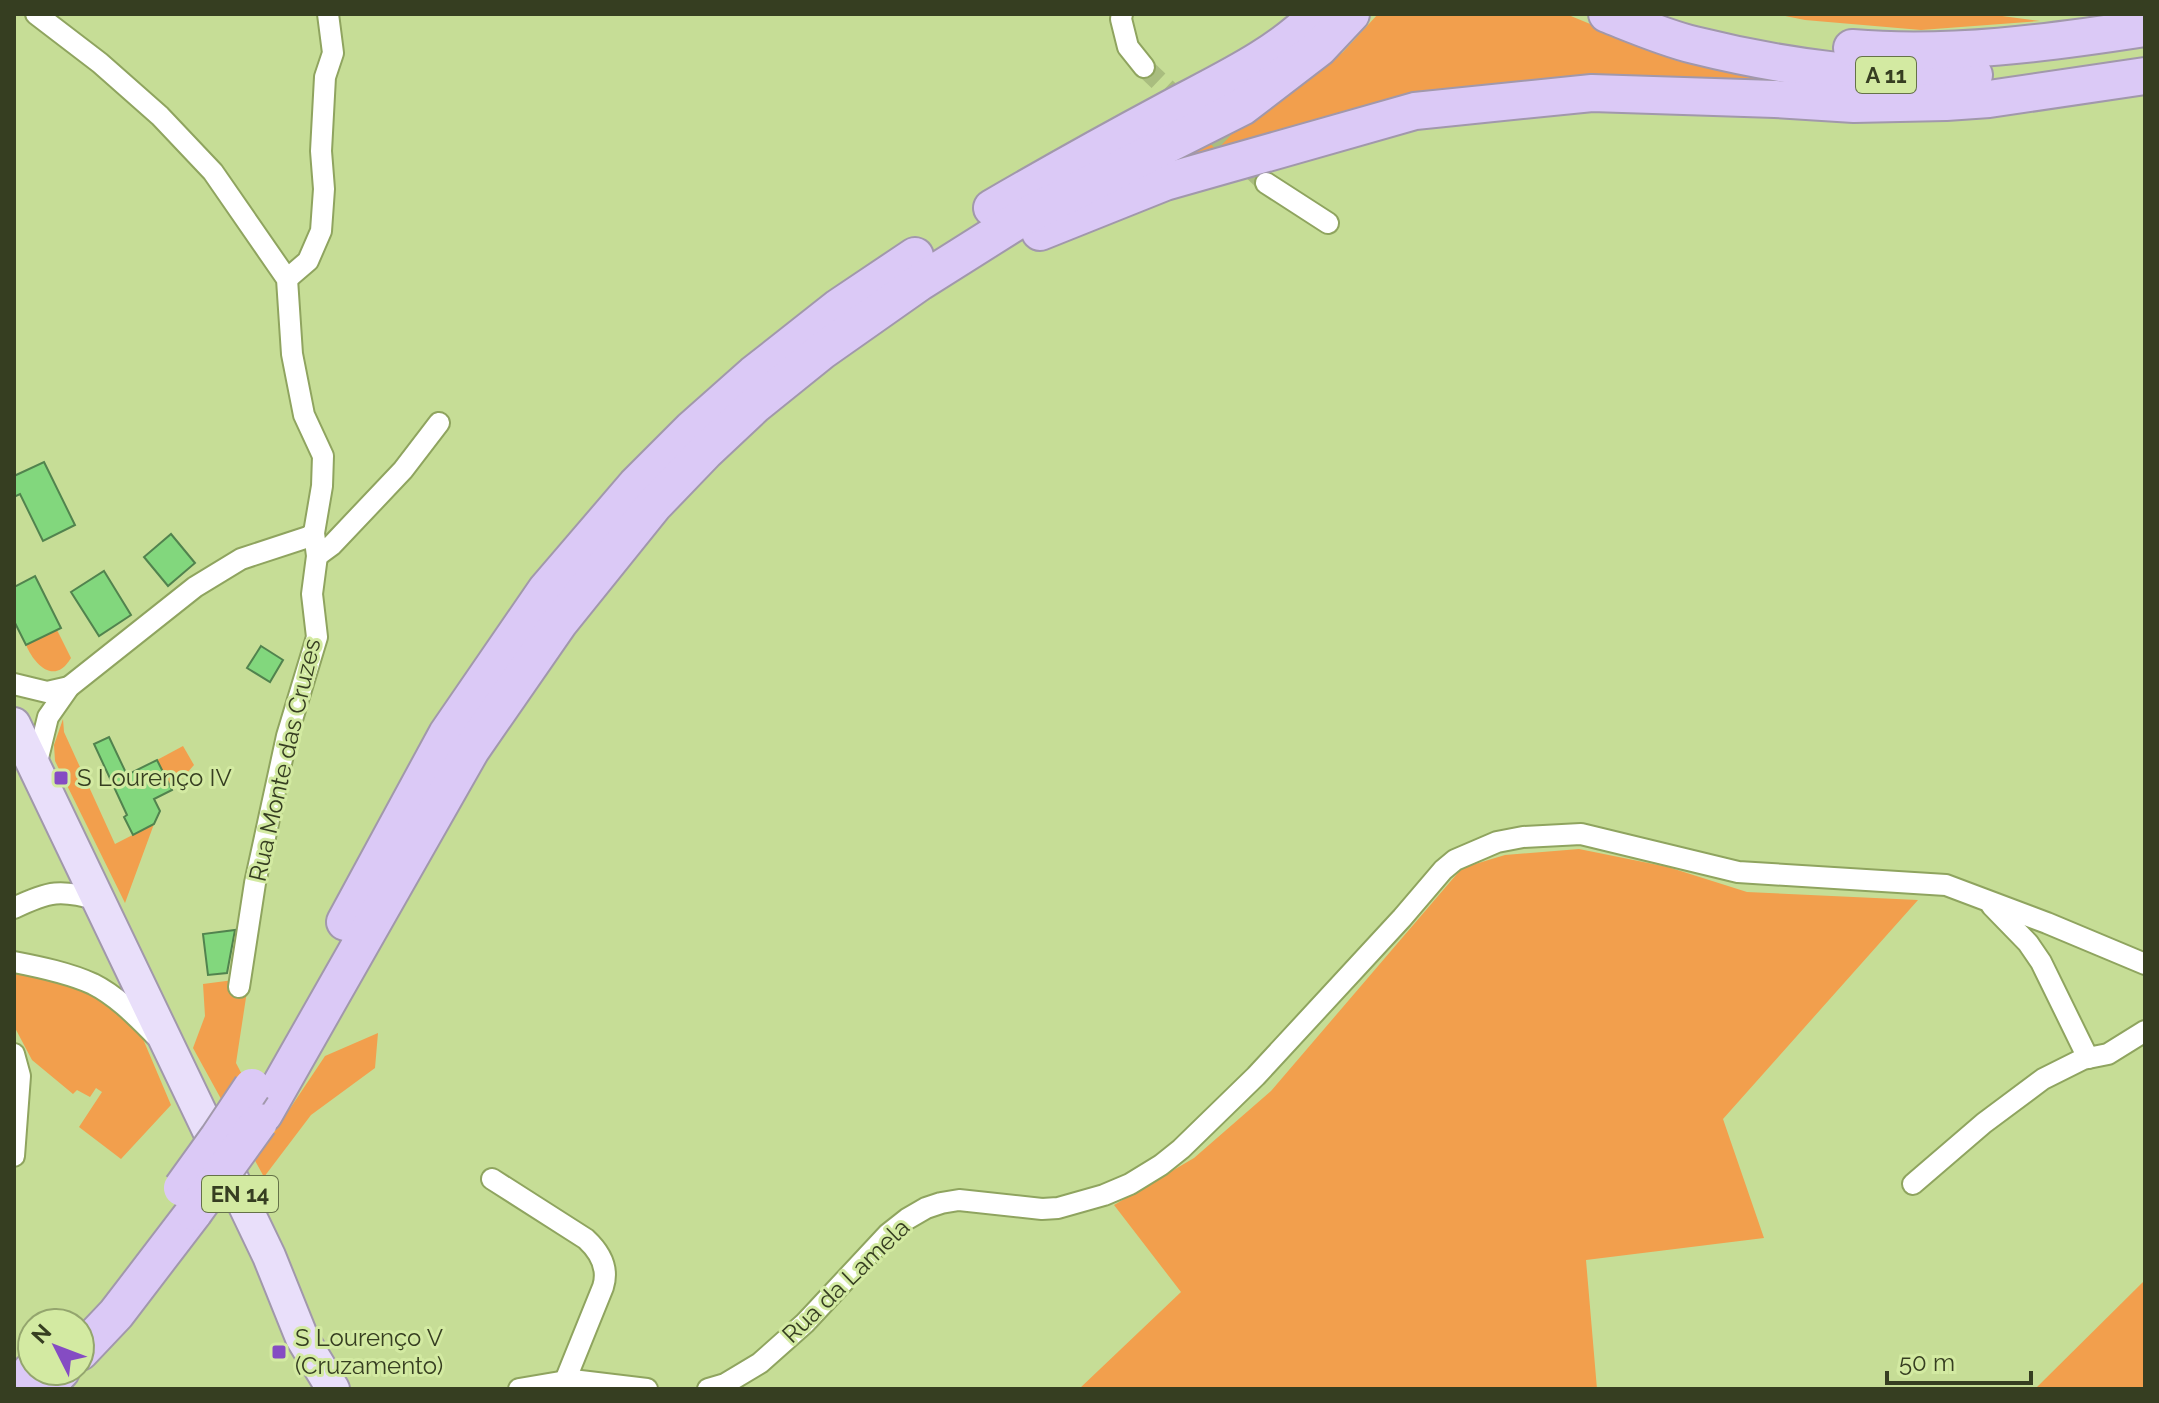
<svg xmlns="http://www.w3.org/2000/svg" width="2159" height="1403" font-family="Raleway,sans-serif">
<rect width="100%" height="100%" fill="#c6dd96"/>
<!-- green -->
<g fill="#f29f4d">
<path d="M1378,14H1566L1646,47L1819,85L1678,81L1163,169L1261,113L1313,76L1343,52Z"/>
<path d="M1776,14H1987L2040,21L1921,30L1805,20Z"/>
<path d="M57,630L71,658C55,685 35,666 26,645Z"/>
<path d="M63,719L64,732L115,844L154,824L125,903L55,761L54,745Z"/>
<path d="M183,746L194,765L172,790L157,760Z"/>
<path d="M1579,849L1668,867L1747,892L1918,900L1723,1119L1764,1238L1586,1260L1597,1389H1079L1181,1292L1114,1205L1194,1158L1271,1091L1462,868L1505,855Z"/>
<path d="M14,971L76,985L102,999L126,1018L143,1039L171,1105L121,1159L79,1127L102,1092L96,1088L90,1097L77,1090L73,1094L32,1060L14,1026Z"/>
<path d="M249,978L236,1063L273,1134L325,1056L378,1033L375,1068L311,1115L264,1177L193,1048L205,1016L203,984Z"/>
<path d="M2145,1280V1389H2035Z"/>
</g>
<!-- building -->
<g fill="#82d77d" stroke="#51834e" stroke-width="2">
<path d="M44,462L75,525L43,541L20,494L14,497V476Z"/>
<path d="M171,534L195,563L168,586L144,557Z"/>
<path d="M104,571L131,615L99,636L71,592Z"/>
<path d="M35,576L61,628L26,645L14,621V587Z"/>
<path d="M261,646L283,660L270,682L247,668Z"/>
<path d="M109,737L127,775L157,760L172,790L154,799L160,811L154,824L133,835L124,817L127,815L94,744Z"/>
<path d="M235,930L227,973L208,975L203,934Z"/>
</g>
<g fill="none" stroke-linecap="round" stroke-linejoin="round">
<!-- street-tunnel -->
<path stroke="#a9bd7f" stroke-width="20" stroke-dasharray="20 10" stroke-linecap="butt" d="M1144,67L1266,183"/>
<!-- street casing -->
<g stroke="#8fa45f" stroke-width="24">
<g id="street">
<path d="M36,14L100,63L160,116L213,172L287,279L292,354L304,415L323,456L322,486L314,533L317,556L312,594L317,637L287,736L255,883L239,987"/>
<path d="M1122,14L1121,19L1128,47L1144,67"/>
<path d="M1266,183L1328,223"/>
<path d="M287,279L308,261L321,231L324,189L321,151L325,77L333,53L328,14"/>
<path d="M317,556L332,545L403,470L439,423"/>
<path d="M14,684L47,692L69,687"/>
<path d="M36,766L48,717L69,687L195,587L241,559L308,537L314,533"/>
<path d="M1992,906L2028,943L2041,962L2088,1058"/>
<path d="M14,908C49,891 61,889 98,900"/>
<path d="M14,962C40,967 69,973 93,984C117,996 137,1017 156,1036"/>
<path d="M14,1054L20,1076L14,1156"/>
<path d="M492,1179L586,1239C600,1252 609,1268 603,1287L565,1381"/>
<path d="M1913,1184L1984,1123L2043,1079L2083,1059L2108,1054L2145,1031"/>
<path d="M519,1389L572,1380L647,1389"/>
<path d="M708,1389L725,1384L760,1363L805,1323L888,1234L907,1219L926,1208L941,1203L959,1200L1042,1209L1058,1208L1104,1195L1130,1184L1161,1165L1181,1149L1256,1076L1402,918L1443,870L1455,860L1497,842L1523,837L1581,834L1738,872L1946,885L2047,923L2145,964"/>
</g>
</g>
<!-- primary casing -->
<g stroke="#a198ab" stroke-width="36">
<path id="primary" d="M14,724L269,1256L302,1338L333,1389"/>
</g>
<!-- highway casing -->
<g stroke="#a198ab" stroke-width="40">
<g id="highway">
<path d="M1607,14C1635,25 1665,38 1694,45C1782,67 1883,81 1974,75"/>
<path d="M1852,48C1950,56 2048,43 2145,28"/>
<path d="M992,208C1049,175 1106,143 1164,112C1217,83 1275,58 1318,14"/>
<path d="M1040,232L1165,182L1415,111L1592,93L1775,99L1854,104L1946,102L1989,99L2145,76"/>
<path d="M345,922L447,734L546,590L636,485L692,429L754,374L839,307L915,256"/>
<path d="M264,1114L471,750L559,623L654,505L705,452L755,405L822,351L920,282L1020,219L1242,107L1319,48L1351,14"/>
<path d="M80,1352L116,1314L194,1212"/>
<path d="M15,1389L32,1370"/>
<path d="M44,1389L61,1371"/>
</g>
</g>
<!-- street -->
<use href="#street" stroke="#fff" stroke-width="20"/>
<!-- primary -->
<use href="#primary" stroke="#e9dffa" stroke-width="32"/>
<!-- highway -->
<use href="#highway" stroke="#dbc9f6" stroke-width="36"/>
<!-- highway-bridge casing -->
<g stroke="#a198ab" stroke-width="40" stroke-linecap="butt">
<g id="highway-bridge">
<path d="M182,1188L218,1138L252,1087"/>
<path d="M194,1212L259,1122"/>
</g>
</g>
<!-- highway-bridge -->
<use href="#highway-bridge" stroke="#dbc9f6" stroke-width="36"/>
</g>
<!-- markers -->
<g fill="#854cc3" stroke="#d3eaa2" stroke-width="3">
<rect x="53" y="770" width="16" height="16" rx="4"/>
<rect x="271" y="1344" width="16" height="16" rx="4"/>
</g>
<g text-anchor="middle" stroke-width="6" stroke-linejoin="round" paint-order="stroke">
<!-- shield labels -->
<g fill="#d3eaa2" stroke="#657248" stroke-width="2">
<rect x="1856" y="57" width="60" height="36" rx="6"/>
<rect x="202" y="1176" width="76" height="36" rx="6"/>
</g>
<g font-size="22" font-weight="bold" fill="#363e21">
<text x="1886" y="83">A 11</text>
<text x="240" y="1202">EN 14</text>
</g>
<!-- street labels -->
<g font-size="24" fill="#363e21" stroke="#d3eaa2">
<text transform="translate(285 760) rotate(-77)" y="8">Rua Monte das Cruzes</text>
<text transform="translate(846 1281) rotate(-44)" y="8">Rua da Lamela</text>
</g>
<!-- poi labels -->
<g font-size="24" fill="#363e21" stroke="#d3eaa2" text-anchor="start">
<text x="77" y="786">S Lourenço IV</text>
<text x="295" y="1346">S Lourenço V<tspan x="295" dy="28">(Cruzamento)</tspan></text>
</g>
</g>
<!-- border -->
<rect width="2159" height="1403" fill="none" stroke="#363e21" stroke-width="32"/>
<!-- north arrow -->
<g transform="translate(56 1347) rotate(312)"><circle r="38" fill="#d3eaa2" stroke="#94a56e" stroke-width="2"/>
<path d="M0-6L14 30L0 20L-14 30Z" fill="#854cc3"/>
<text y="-12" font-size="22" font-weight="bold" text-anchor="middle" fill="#363e21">N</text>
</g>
<!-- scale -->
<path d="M1887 1371v12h144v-12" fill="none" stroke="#363e21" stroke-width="4"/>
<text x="1899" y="1371" font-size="24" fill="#363e21" stroke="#d3eaa2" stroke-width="6" paint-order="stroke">50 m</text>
</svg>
